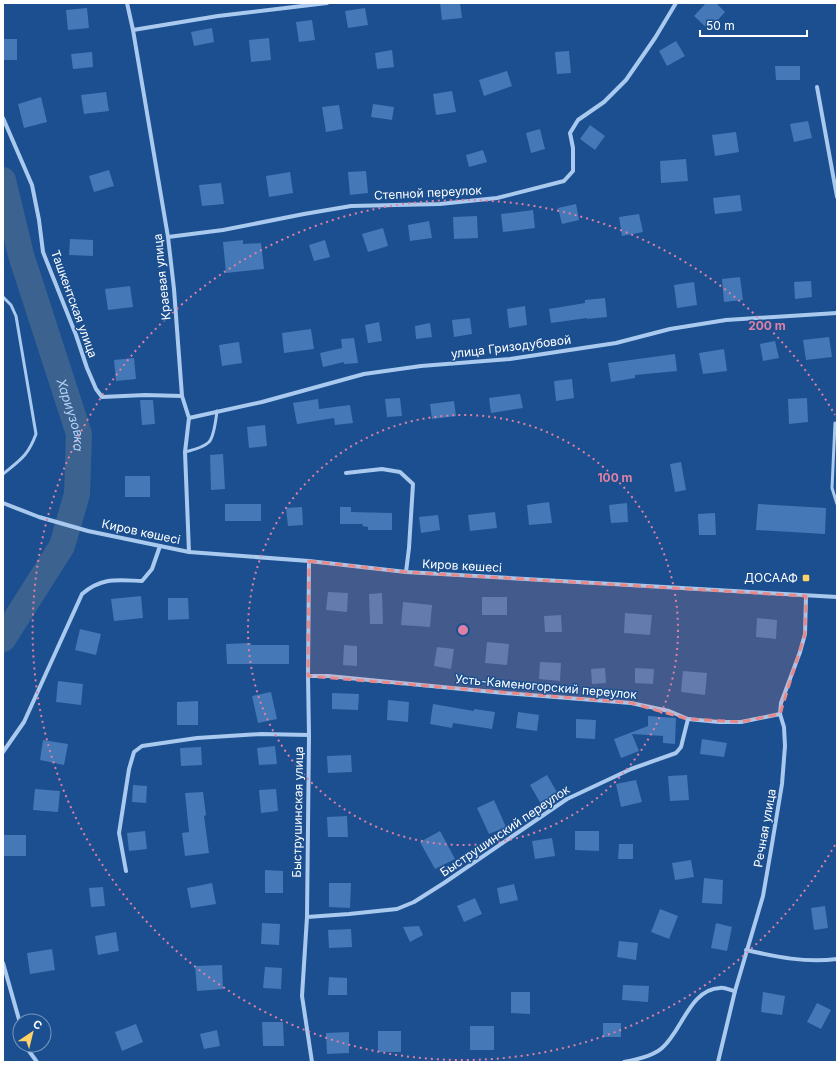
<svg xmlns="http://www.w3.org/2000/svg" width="840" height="1065" font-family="Inter,sans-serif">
<rect width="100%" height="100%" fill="#1b4f8f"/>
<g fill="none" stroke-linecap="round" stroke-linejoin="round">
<!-- river -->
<path stroke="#3c6290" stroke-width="26" id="s1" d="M3,180L21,255L79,434L77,494L62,546L3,639"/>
</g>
<!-- building -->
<g fill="#4478b7">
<path d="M440,3H460L462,18L442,20Z"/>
<path d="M706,3H716L725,12L709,30L694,16Z"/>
<path d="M87,8L89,28L68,30L66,10Z"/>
<path d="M365,8L368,25L348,28L345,11Z"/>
<path d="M312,20L315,40L299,42L296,22Z"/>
<path d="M212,28L214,42L194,46L191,32Z"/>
<path d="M269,38L271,60L251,62L249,40Z"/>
<rect x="3" y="39" width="14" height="21"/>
<path d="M676,41L685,56L667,66L659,51Z"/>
<path d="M392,50L394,67L377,69L375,53Z"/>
<path d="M569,51L571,73L557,74L555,52Z"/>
<path d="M92,52L93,67L73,69L71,54Z"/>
<path d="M775,66H800V80H776Z"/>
<path d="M507,71L512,86L484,96L479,80Z"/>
<path d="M452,91L456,112L436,115L433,94Z"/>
<path d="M106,92L109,111L84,114L81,95Z"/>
<path d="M41,97L47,122L24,128L18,104Z"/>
<path d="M373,104L394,107L392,120L371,117Z"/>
<path d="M339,105L343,129L326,132L322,107Z"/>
<path d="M808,121L812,138L794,142L790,124Z"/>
<path d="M590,125L605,136L595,150L580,139Z"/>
<path d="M540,129L545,149L531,153L526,133Z"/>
<path d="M736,132L739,152L715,156L712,135Z"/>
<path d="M483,150L487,162L469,167L466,155Z"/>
<path d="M686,159L688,181L661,183L660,161Z"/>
<path d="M109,170L114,186L94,192L89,176Z"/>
<path d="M366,171L368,193L350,195L348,172Z"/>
<path d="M290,172L293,193L269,197L266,176Z"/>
<path d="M221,183L224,204L202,206L199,185Z"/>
<path d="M740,195L742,211L715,214L713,198Z"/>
<path d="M576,204L579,220L562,224L558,208Z"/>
<path d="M533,210L535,228L503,232L501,214Z"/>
<path d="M639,214L643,232L622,236L619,217Z"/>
<path d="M477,216L478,238L454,239L453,217Z"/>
<path d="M429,221L432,238L410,241L408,225Z"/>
<path d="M383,228L388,246L368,252L362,234Z"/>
<path d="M70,239L93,240V256L69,255Z"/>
<path d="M243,240V244L261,243L264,269L226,273L223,242Z"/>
<path d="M325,240L330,257L314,261L309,245Z"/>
<path d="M740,277L743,300L724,302L722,279Z"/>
<path d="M811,281L812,297L795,299L794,282Z"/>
<path d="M694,282L697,305L677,308L674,285Z"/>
<path d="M130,286L133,307L108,310L105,289Z"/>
<path d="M605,298L607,317L587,319V318L551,323L549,309L585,303V300Z"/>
<path d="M525,306L527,325L509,328L507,309Z"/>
<path d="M470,318L472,334L454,337L452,320Z"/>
<path d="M379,322L382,341L368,343L365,325Z"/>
<path d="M430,323L432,337L416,339L415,326Z"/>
<path d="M311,329L314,349L284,353L282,333Z"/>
<path d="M829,337L832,357L806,360L803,340Z"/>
<path d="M354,338L358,363L344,364V362L323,367L320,353L342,348L341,339Z"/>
<path d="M775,341L779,358L763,361L760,344Z"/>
<path d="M239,342L242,363L222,366L219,345Z"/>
<path d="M724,349L727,371L703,374L699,353Z"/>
<path d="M675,354L677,371L635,375V378L611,382L608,363Z"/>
<path d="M134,358L136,379L116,381L114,360Z"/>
<path d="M572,379L574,398L556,401L554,381Z"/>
<path d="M520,394L523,408L491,413L489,398Z"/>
<path d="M400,398L402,416L387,417L385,399Z"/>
<path d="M807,398L808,422L789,424L788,399Z"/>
<path d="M318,399L319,409L350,405L353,423L335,425L334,418L297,424L293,403Z"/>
<path d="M140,400H153L155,424L142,425Z"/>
<path d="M454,401L456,416L432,419L430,404Z"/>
<path d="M265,425L267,446L249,448L247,427Z"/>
<path d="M223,454L225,489L211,490L210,455Z"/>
<path d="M681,462L686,490L675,492L670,464Z"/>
<rect x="125" y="476" width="25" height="21"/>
<path d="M549,502L552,523L529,525L527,505Z"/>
<path d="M627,503L628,522L611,523L609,505Z"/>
<rect x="225" y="504" width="36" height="17"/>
<path d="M758,504L826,508L825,534L756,530Z"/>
<path d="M302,507L303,525L288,526L286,508Z"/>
<path d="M340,507H351V512L392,513V530H368V527L362,526L363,524H340Z"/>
<path d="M495,512L497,528L470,531L468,515Z"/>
<path d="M715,513L716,535H699L698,514Z"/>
<path d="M438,515L440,530L421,533L419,517Z"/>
<path d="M328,592L348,593L347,612L326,610Z"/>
<path d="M382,593L383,624H370L369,594Z"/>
<path d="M141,596L143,618L114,621L111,599Z"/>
<rect x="482" y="597" width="25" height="18"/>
<path d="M168,598H188L189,619L168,620Z"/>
<path d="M403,602L432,605L430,627L401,625Z"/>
<path d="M625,613L652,615L650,635L624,633Z"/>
<path d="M561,615L562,632H545L544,616Z"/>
<path d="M757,618L777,620L776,639L756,637Z"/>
<path d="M80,629L101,634L96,655L75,650Z"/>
<path d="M487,642L509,644L507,665L485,663Z"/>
<path d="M251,643V645H289V664H227L226,644Z"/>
<path d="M344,645L357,646V666L343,665Z"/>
<path d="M437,647L454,649L451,669L434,666Z"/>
<path d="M540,662L561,663L560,681L539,679Z"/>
<path d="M605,668L606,683L592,684L591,669Z"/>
<path d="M635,668L654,669L653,684L635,683Z"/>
<path d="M683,671L707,673L705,695L681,692Z"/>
<path d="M58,681L83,684L81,705L56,702Z"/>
<path d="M271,692L277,719L258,723L252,696Z"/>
<path d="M332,693L359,694L358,710L332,709Z"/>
<path d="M388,700L409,702L408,722L387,720Z"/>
<path d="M198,701V725H177V702Z"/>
<path d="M433,704L474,711V709L495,712L492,729L453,723L452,728L430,724Z"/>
<path d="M518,712L539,715L537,731L516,728Z"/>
<path d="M648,716L676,718L675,744L663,743V736L632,734L639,751L621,758L614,739L648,726Z"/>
<path d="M576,719L596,720L595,739L576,738Z"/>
<path d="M702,739L727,743L724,757L700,754Z"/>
<path d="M43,740L68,744L64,765L40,760Z"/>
<path d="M275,746L277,764L259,765L257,748Z"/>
<path d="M201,747L202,765L181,766L180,748Z"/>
<path d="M351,755L352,772L328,773L327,756Z"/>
<path d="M547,775L558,794L541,804L530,785Z"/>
<path d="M687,775L689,800L670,801L668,776Z"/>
<path d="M636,780L642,802L621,807L616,784Z"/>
<path d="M133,785L147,786L146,803L132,802Z"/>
<path d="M35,789L60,791L58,812L33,810Z"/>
<path d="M276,789L278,811L261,813L259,790Z"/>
<path d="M203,792L206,815L204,816L209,853L185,856L182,833L189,832L185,793Z"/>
<path d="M494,800L506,827L489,834L477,808Z"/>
<path d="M347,816L348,837H328L327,817Z"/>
<path d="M145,831L147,849L129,851L127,833Z"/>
<path d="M440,831L455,859L435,869L420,842Z"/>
<path d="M575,831H599V851L575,850Z"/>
<rect x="3" y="835" width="23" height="21"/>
<path d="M552,838L555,856L535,859L532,841Z"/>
<path d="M619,844H633V859H618Z"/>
<path d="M691,860L694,877L675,880L672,863Z"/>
<path d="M265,870L283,871V893H265Z"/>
<path d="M704,878L723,880L722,904L702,903Z"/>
<path d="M212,883L216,904L191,908L187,888Z"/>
<path d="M329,883H351L350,908L329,907Z"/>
<path d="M514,884L518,900L500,904L497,888Z"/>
<path d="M103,887L105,906L91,907L89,888Z"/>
<path d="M475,898L482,914L464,922L457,906Z"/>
<path d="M825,906L828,928L814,930L811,908Z"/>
<path d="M660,909L678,916L669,939L651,932Z"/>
<path d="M262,923L280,924L279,945L261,944Z"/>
<path d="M716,923L732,927L727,951L711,948Z"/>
<path d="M419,926L423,935L410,942L403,927Z"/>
<path d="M351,929L352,947L329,948L328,930Z"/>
<path d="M116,932L119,951L98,955L95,936Z"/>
<path d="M619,941L638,943L636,960L617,957Z"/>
<path d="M52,949L55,970L30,974L27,953Z"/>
<path d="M222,965L223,989L197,991L195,966Z"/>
<path d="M265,967L282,968L281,989L263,988Z"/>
<path d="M329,977L347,978V995H328Z"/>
<path d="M623,985L649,986L648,1002L622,1000Z"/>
<path d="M511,992H530V1014L511,1013Z"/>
<path d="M763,992L785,996L782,1015L761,1012Z"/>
<path d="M817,1003L831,1010L821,1029L807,1022Z"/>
<path d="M262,1022H283L284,1046H263Z"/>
<rect x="603" y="1023" width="18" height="14"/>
<path d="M136,1024L143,1042L122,1051L115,1032Z"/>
<rect x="470" y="1026" width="24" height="24"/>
<path d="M217,1030L220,1046L204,1049L200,1034Z"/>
<rect x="378" y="1031" width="23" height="21"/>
<path d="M349,1032V1053L327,1054L326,1033Z"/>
</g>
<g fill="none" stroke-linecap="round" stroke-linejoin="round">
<!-- service -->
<g stroke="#a9c9ee" stroke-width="3">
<path d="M3,297L11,305L16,316L36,434C28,456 20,460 3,474"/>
<path d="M835,423L832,488L837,504"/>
<path d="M185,452C192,450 203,448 209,442C214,437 216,419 217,411"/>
</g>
<!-- minor -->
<g stroke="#a9c9ee" stroke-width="4">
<path d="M127,3L133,30L168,237L174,289L182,396L189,418L185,452L189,552"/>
<path d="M133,30L218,16L327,3"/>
<path d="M817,87L837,197"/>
<path d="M3,118L32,185L39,220L43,252L76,335L87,368L96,389L102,397L145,395L182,396"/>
<path d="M168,237L223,230L304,214L351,206L440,204L497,198L564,181L573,171V148L570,133L578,120L604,102L626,80L655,38L676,3"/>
<path d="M189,418L262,402L364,374L421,366L510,359L616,343L670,329L726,320L837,313"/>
<path d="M346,473L382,469L400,472L413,484L409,548L406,572"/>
<path d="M3,503L39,517L88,531L189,552L309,561L406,572L837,597"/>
<path d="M309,561L308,676L309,735L307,917L302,996L312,1062"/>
<path d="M308,676H328L504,693L631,703L669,711L688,719L719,722H741L780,714"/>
<path d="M3,752L24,722L82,594C102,577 117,580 142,581L152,569L160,546"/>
<path d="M126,871L119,833L129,769L134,752L142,746L197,738L261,734L309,735"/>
<path d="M307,917L349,914L397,909L414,902L444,883L567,799L631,769L676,753L681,747L688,719"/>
<path d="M746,950C777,957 805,963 837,959"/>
<path d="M3,963L20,1023"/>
<path d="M27,1045L29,1051L37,1062"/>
<path d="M624,1062C635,1060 653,1056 662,1048C682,1031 690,989 720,988C724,987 730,990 735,991"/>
<path d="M718,1062L735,991L763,896L771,850L782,784L785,746L784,727L780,714L781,703L800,652L805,634L806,596"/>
</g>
</g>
<!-- marked area -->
<path fill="#e88989" fill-opacity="0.2" stroke="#e88989" stroke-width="3" stroke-dasharray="8 5" stroke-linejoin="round" d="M309,561L406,572L806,596L805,634L780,714L741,722L688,719L631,703L308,676Z"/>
<!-- distance rings -->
<g fill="none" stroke="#dd80a5" stroke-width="2" stroke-dasharray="2 4">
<circle cx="463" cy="630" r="215"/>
<path d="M835 845A430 430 0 1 1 835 415"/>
</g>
<!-- markers -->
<rect fill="#ffd166" stroke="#1b4f8f" stroke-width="1.5" x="802" y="574" width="8" height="8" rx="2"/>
<g text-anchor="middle" stroke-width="3" stroke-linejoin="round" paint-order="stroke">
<!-- street labels -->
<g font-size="12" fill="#fff" stroke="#1b4f8f">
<text transform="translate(428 193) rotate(-3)" y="4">Степной переулок</text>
<text transform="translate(162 277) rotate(-96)" y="4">Краевая улица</text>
<text transform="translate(74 304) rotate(70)" y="4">Ташкентская улица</text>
<text transform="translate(511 347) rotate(-7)" y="4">улица Гризодубовой</text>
<text transform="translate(141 532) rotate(12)" y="4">Киров көшесі</text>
<text transform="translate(462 566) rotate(3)" y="4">Киров көшесі</text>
<text transform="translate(546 687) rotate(5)" y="4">Усть-Каменогорский переулок</text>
<text transform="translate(298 812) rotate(-89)" y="4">Быструшинская улица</text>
<text transform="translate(765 828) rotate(-80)" y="4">Речная улица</text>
<text transform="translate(505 831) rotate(-34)" y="4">Быструшинский переулок</text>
</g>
<!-- poi labels -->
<g font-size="12" fill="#fff" stroke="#1b4f8f" text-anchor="end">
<text x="798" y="582">ДОСААФ</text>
</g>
<!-- water labels -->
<g font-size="13" font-style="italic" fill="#b5d3f5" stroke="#1b4f8f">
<text dy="5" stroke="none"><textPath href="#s1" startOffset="245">Хариузовка</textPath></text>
</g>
</g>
<circle cx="463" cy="630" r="6" fill="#dd80a5" stroke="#1b4f8f" stroke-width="2"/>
<g font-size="12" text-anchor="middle" font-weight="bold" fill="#dd80a5" stroke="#1b4f8f" stroke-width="3" stroke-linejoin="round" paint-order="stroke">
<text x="767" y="330">200 m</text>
<text x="615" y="482">100 m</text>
</g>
<!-- border -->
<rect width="840" height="1065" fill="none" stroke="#ffffff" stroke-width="8"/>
<!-- north arrow -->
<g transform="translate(32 1033) rotate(35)"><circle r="19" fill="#1b4f8f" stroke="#7695bc"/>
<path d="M0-3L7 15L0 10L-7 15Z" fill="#ffd166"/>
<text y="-6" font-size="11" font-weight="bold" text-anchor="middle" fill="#ffffff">С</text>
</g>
<!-- scale -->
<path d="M700 30v6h107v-6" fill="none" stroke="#ffffff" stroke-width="2"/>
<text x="706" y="30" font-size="12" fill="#ffffff" stroke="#1b4f8f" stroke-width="3" paint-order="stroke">50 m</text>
</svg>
